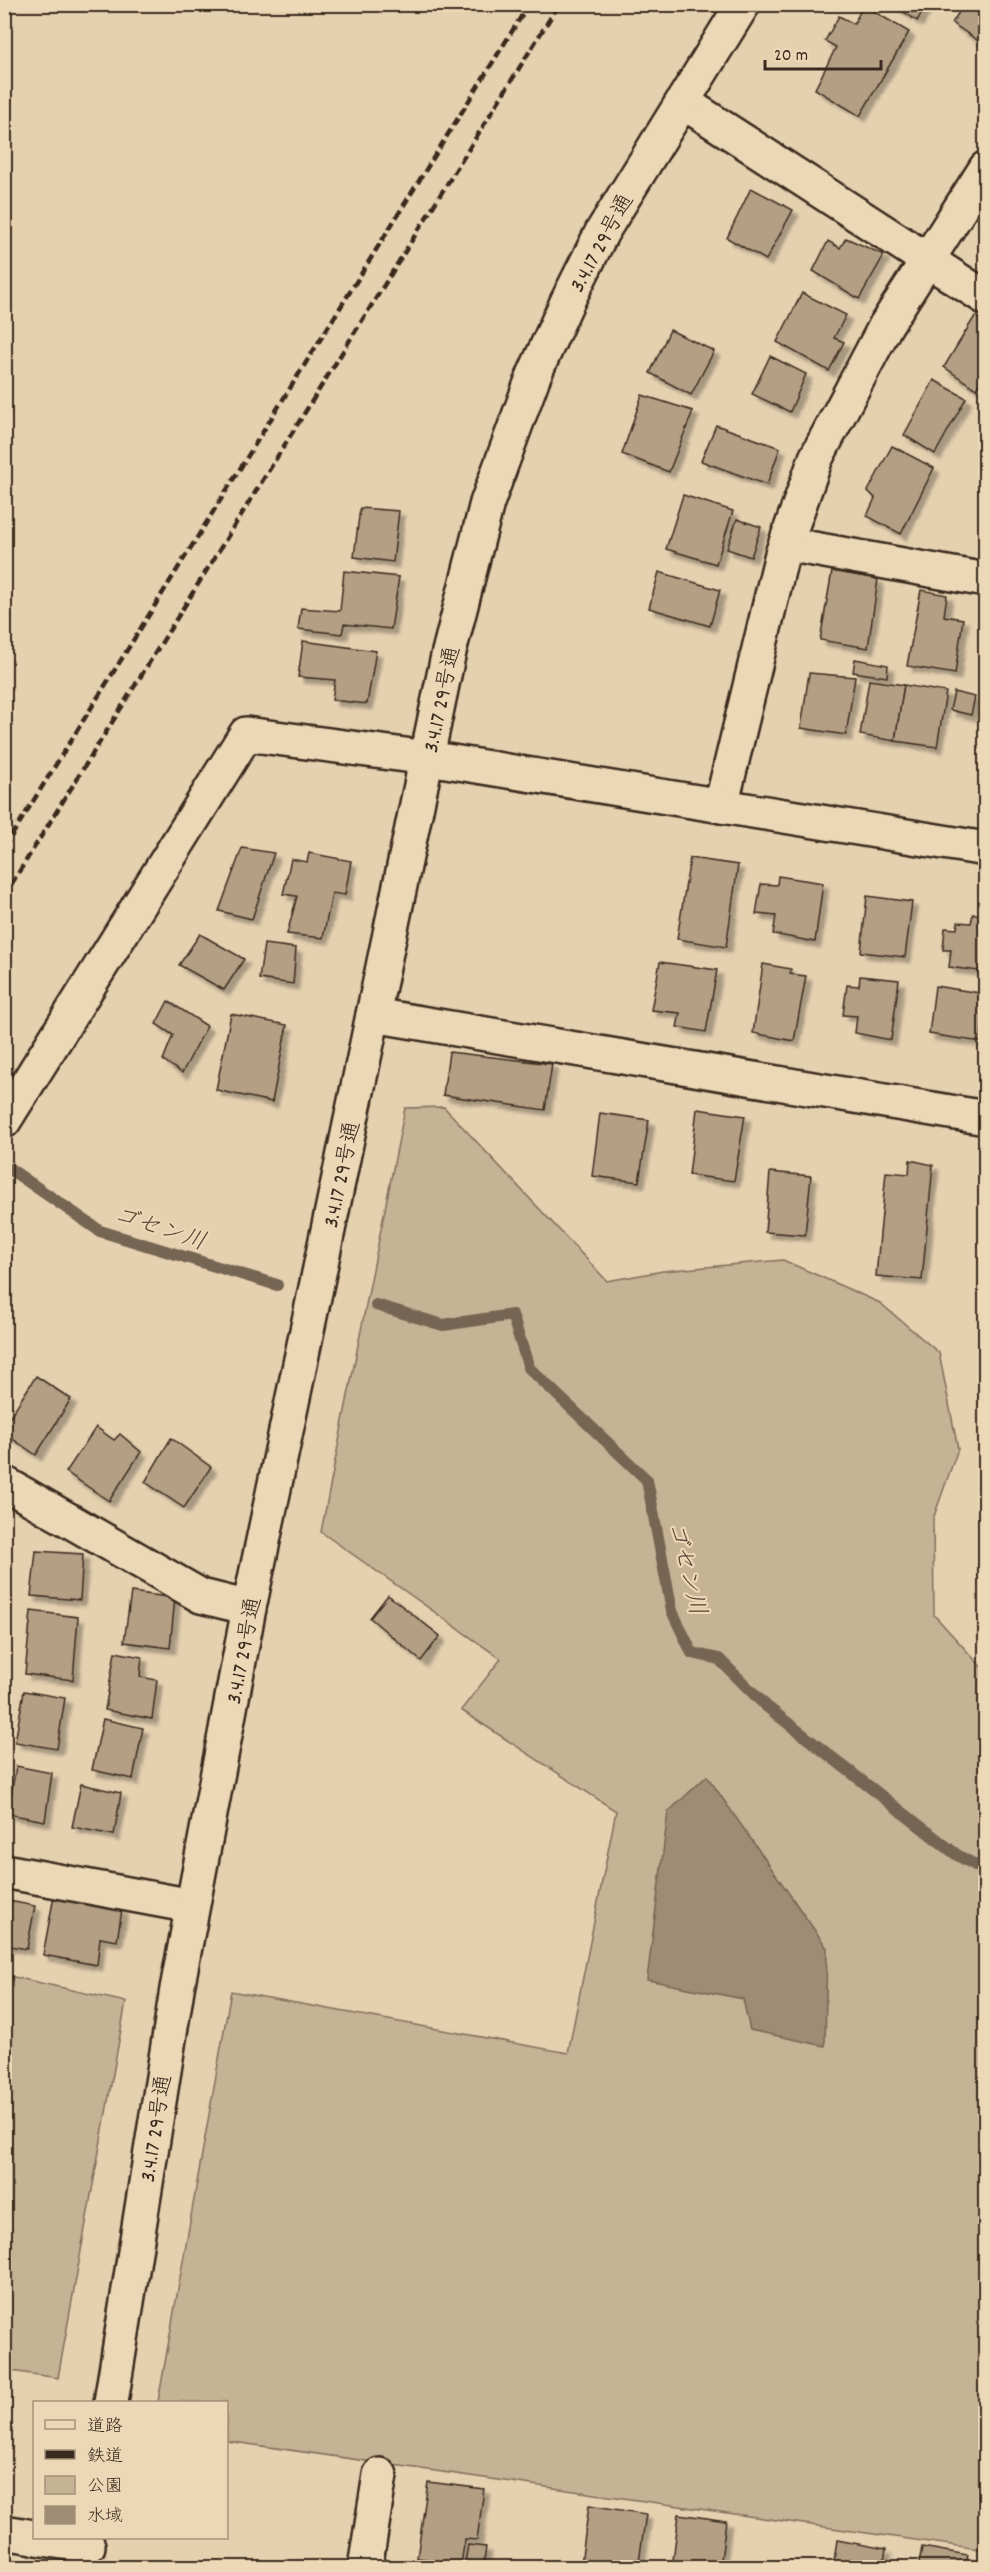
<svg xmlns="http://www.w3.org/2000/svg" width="990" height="2572" font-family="Dekko,'Klee One',sans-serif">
<defs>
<filter id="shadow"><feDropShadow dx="5.5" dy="5.5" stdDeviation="1.5" flood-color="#0004"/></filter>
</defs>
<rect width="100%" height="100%" fill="#e5d0b0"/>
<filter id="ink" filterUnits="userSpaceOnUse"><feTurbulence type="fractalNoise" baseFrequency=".0167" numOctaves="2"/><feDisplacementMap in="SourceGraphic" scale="12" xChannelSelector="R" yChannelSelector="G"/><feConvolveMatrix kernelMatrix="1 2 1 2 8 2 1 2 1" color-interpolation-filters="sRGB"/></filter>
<g filter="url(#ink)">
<!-- green -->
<g fill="#c6b295" stroke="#806e5a" stroke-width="1.5">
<path d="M444,1107L607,1281L663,1271L783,1260L880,1303L939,1353L958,1449L933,1519L934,1615L986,1672L985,2550L227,2441L226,2402H158L231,1991L568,2053L616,1811L461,1710L501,1659L321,1532L405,1108Z"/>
<path d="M5,1975L126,2002L58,2378L5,2370Z"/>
</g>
<!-- water -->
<path fill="#9f8c74" stroke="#776552" stroke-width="1.5" d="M707,1776L827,1948L825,2046L750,2030L743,1999L647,1980L668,1812Z"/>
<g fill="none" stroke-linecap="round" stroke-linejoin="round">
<!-- stream -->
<g stroke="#776552" stroke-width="12">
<path d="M10,1169L100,1231L277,1285"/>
<path d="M376,1305L443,1325L512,1315L529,1368L647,1480L672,1611L692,1653L719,1659L766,1706L957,1855L986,1871"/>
</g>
</g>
<!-- building -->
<g fill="#b49f85" stroke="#3b2a1e" stroke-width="1.5" filter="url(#shadow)">
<path d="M892,4H927L917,21Z"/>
<path d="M964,4H986V46L952,23Z"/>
<path d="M863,5L909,32L860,116L815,89L836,47L825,41L839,16L854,24Z"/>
<path d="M751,188L793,210L766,260L727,238Z"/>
<path d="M846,238L884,255L859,299L813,271L828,241L840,248Z"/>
<path d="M802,293L846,315L834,338L844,342L829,371L777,342Z"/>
<path d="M975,316L986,324V375L976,389L944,367Z"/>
<path d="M670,330L714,351L691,395L650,373Z"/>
<path d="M770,356L806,374L790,412L752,394Z"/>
<path d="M934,380L966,398L935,454L904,435Z"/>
<path d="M642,395L693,411L669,472L622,454Z"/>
<path d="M716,425L780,448L767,485L701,461Z"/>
<path d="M892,446L934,468L901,534L867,516L875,498L868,491Z"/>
<path d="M683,495L733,511L716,564L666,549Z"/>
<path d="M360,508L399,511L393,562L354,557Z"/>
<path d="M737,519L761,527L751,557L727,549Z"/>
<path d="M344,571L399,577L391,629L344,624L342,634L298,629L301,608L340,611Z"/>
<path d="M832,571L878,579L868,648L820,640Z"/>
<path d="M659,572L720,590L710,626L649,608Z"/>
<path d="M921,590L947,595L944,616L963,619L955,674L907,666Z"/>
<path d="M303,641L376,651L367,704L332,700L335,680L298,677Z"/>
<path d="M855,659L888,665L887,677L853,672Z"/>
<path d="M809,673L855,677L846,735L801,728Z"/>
<path d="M869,680L904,685L895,741L860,735Z"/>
<path d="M904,685L946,692L937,747L895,741Z"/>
<path d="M954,692L975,697L971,715L950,710Z"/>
<path d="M242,848L274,853L252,919L219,911Z"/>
<path d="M309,853L351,861L345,895L332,893L323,938L287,934L297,896L283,894L291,859L307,862Z"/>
<path d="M690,858L738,865L726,947L677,939Z"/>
<path d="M778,876L823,883L815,942L773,934L776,916L756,914L761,884L777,885Z"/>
<path d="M867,896L912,902L905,957L861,952Z"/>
<path d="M973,914L986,915V972L949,967L951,950H943L945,928L957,929L958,922L971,923Z"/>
<path d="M200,934L244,959L224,990L179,965Z"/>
<path d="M264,944L296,948L293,984L259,979Z"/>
<path d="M660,962L717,970L706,1032L677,1027L680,1013L651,1010Z"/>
<path d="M763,964L791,969L790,974L806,976L794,1041L753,1033Z"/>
<path d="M860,976L899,980L891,1040L855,1033L857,1016L843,1015L847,985L859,986Z"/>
<path d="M935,986L986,994L981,1042L929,1034Z"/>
<path d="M168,1001L207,1026L182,1073L163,1060L173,1035L156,1024Z"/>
<path d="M231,1014L287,1025L272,1102L216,1090Z"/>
<path d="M449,1052L552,1064L545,1110L443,1095Z"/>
<path d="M697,1109L745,1116L734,1181L689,1175Z"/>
<path d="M600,1113L649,1120L639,1182L592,1176Z"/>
<path d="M910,1160L933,1165L922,1280L876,1276L886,1172L909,1174Z"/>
<path d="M770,1172L811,1176L805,1235L765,1232Z"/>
<path d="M36,1376L71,1399L36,1455L4,1433V1426Z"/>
<path d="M96,1427L114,1440L120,1434L141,1452L109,1501L66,1472Z"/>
<path d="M171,1438L211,1467L184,1508L145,1482Z"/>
<path d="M36,1551L83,1554L80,1600L31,1596Z"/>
<path d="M131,1592L175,1598L170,1648L124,1642Z"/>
<path d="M388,1595L440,1636L421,1661L370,1618Z"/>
<path d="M31,1611L78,1617L73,1680L25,1674Z"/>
<path d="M115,1652L142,1657L140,1677L157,1680L152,1719L105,1710Z"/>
<path d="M24,1691L65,1698L57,1749L15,1742Z"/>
<path d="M103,1719L143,1728L133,1779L92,1770Z"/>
<path d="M16,1766L52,1773L45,1821L8,1814Z"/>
<path d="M81,1784L121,1793L114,1835L72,1827Z"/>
<path d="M54,1896L122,1909L117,1941L100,1938L97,1965L43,1955Z"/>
<path d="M4,1900L35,1906L27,1949L4,1945Z"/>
<path d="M428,2482L484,2489L477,2540L465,2539L461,2564L417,2558Z"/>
<path d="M589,2505L646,2514L638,2568H602L581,2564Z"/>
<path d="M679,2514L726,2521L720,2568H672Z"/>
<path d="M837,2540L886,2549L883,2568H833Z"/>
<path d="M468,2545L486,2547L483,2568H464Z"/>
<path d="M922,2547L968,2555L965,2568H918Z"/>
</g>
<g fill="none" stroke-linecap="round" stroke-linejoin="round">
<!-- minor casing -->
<g stroke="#3b2a1e" stroke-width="38">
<g id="minor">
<path d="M683,102L986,298"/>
<path d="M786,544L986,580"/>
<path d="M721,806L782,554L816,458L886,325L986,168"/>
<path d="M373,1015L986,1118"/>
<path d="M4,1121L246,734L428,758L986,849"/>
<path d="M4,1483L201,1596L249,1608"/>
<path d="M4,1871L192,1906"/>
<path d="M111,2402L177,1989L249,1608L448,656L487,503L534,375L567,302L602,232L743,4"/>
<path d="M4,2532L34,2537"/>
<path d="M37,2538L88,2546"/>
<path d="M365,2568L380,2475"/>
</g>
</g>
<!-- minor -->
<use href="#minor" stroke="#ecd7b6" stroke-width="33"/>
<!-- rail -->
<g stroke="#3b2a1e" stroke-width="4.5" stroke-dasharray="9 4.5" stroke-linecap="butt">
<path d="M4,848L529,4"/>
<path d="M4,896L559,4"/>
</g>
</g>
</g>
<g text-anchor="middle" stroke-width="4.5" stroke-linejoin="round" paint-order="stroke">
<!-- street labels -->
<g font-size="22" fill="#3b2a1e" stroke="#ecd7b6">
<text transform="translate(600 242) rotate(-61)" y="8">3.4.17 29号通</text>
<text transform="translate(440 699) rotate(-78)" y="8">3.4.17 29号通</text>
<text transform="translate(340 1174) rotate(-78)" y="8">3.4.17 29号通</text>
<text transform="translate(242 1650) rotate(-79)" y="8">3.4.17 29号通</text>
<text transform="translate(154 2128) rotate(-81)" y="8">3.4.17 29号通</text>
</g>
<!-- water labels -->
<g font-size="24" font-style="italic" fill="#544234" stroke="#ecd7b6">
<text transform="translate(160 1227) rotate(18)" y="8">ゴセン川</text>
<text transform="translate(688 1568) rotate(76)" y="8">ゴセン川</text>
</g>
</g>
<!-- margin -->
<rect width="990" height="2572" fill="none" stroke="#ecd7b6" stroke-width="24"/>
<rect x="12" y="12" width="966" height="2548" fill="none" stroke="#3b2a1e" stroke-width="2" filter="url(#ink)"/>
<!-- legend -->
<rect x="33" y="2401" width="195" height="138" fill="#ecd7b6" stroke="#a59279" stroke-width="1.5"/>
<rect x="45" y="2420" width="30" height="9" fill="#ecd7b6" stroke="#a59279" stroke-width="1.5"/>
<text x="87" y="2431" font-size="18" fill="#3b2a1e">道路</text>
<rect x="45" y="2450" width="30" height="9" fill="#3b2a1e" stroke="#a59279" stroke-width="1.5"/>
<text x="87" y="2461" font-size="18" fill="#3b2a1e">鉄道</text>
<rect x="45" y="2476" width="30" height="18" fill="#c6b295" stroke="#a59279" stroke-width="1.5"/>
<text x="87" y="2491" font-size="18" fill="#3b2a1e">公園</text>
<rect x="45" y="2506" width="30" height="18" fill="#9f8c74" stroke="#a59279" stroke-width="1.5"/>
<text x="87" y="2521" font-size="18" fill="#3b2a1e">水域</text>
<!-- scale -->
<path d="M765 60v9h116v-9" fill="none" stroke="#3b2a1e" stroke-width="3"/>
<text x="774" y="60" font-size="18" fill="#3b2a1e" stroke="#ecd7b6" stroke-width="4.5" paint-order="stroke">20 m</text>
</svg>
